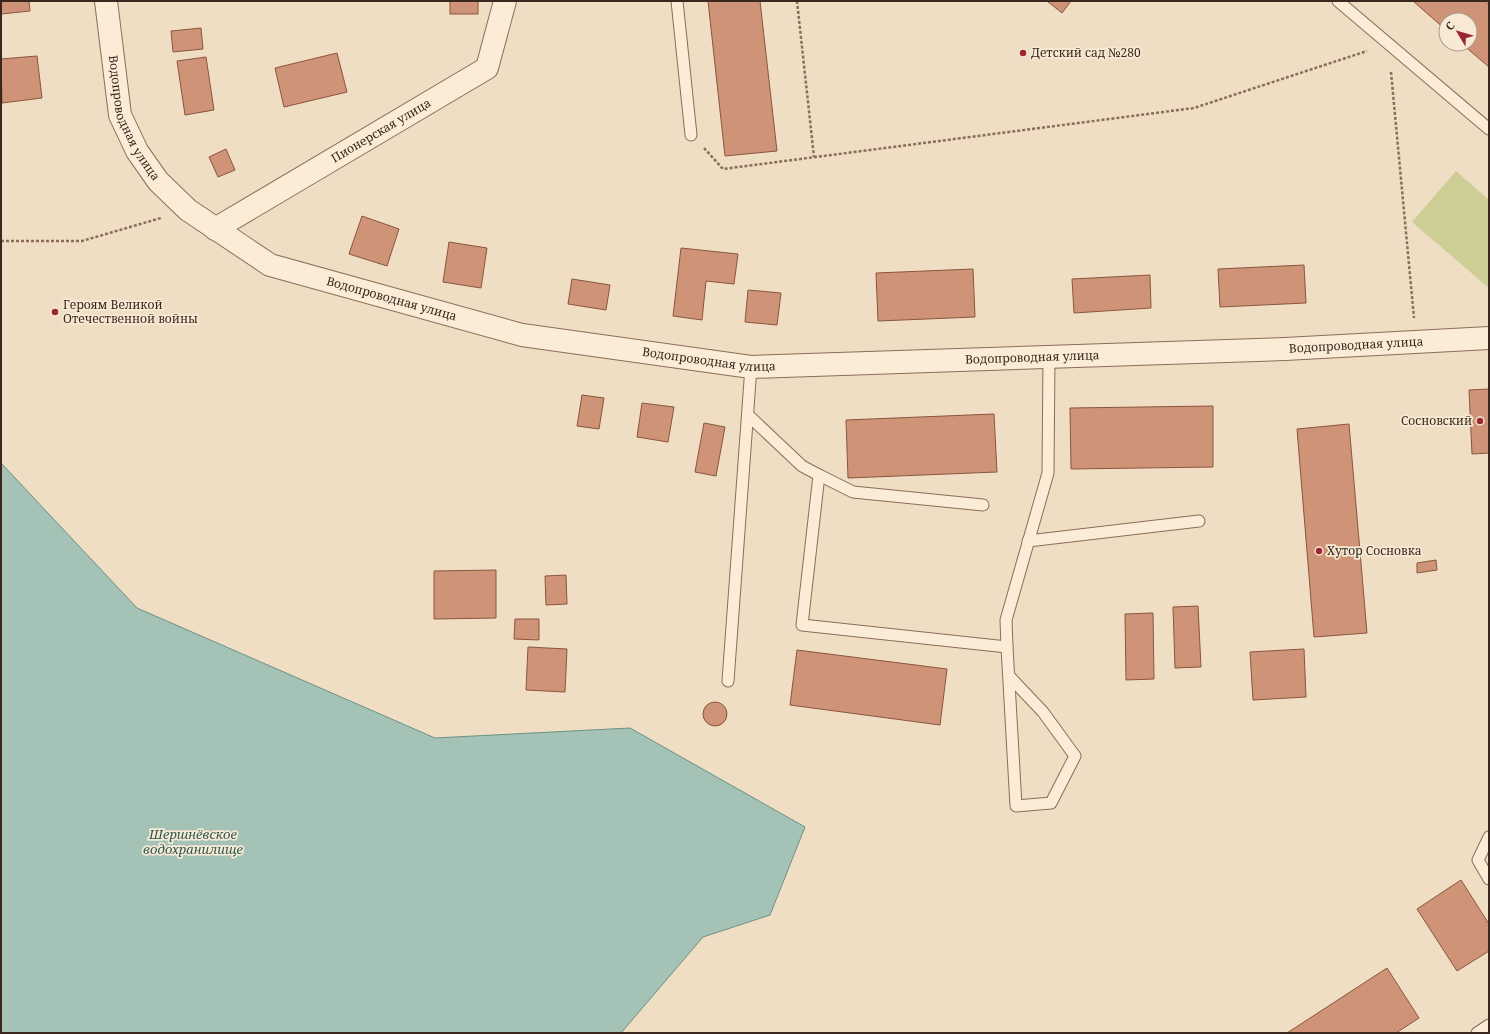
<svg xmlns="http://www.w3.org/2000/svg" width="1490" height="1034" font-family="'Noto Serif',serif">
<rect width="100%" height="100%" fill="#efdec3"/>
<!-- green -->
<path fill="#cdce96" d="M1456,171L1489,200V288L1412,222Z"/>
<!-- water -->
<path fill="#a5c2b7" stroke="#6b9184" d="M1,463L137,608L435,738L630,728L805,827L770,915L703,937L621,1033H1Z"/>
<!-- building -->
<g fill="#cf9377" stroke="#8a553e">
<path d="M1,1H29L30,11L1,14Z"/>
<rect x="450" y="1" width="28" height="13"/>
<path d="M708,1H760L777,151L725,156Z"/>
<path d="M1047,1H1071L1062,13Z"/>
<path d="M1413,1H1485L1489,5V67L1462,44H1470V20H1446V30Z"/>
<path d="M201,28L203,49L173,52L171,31Z"/>
<path d="M337,53L347,92L284,107L275,68Z"/>
<path d="M37,56L42,98L2,103L1,59Z"/>
<path d="M206,57L214,110L185,115L177,61Z"/>
<path d="M226,149L235,170L218,177L209,157Z"/>
<path d="M362,216L399,229L387,266L349,254Z"/>
<path d="M449,242L487,248L481,288L443,282Z"/>
<path d="M681,248L738,254L734,284L706,281L702,320L673,316Z"/>
<path d="M1304,265L1306,303L1220,307L1218,269Z"/>
<path d="M973,269L975,317L878,321L876,273Z"/>
<path d="M1150,275L1151,308L1074,313L1072,279Z"/>
<path d="M572,279L610,285L606,310L568,304Z"/>
<path d="M748,290L781,293L777,325L745,322Z"/>
<path d="M1489,389V453L1472,454L1469,390Z"/>
<path d="M582,395L604,398L599,429L577,426Z"/>
<path d="M642,403L674,407L668,442L637,437Z"/>
<path d="M1213,406V467L1071,469L1070,408Z"/>
<path d="M994,414L997,472L848,478L846,420Z"/>
<path d="M704,423L725,427L716,476L695,472Z"/>
<path d="M1349,424L1367,633L1314,637L1297,429Z"/>
<path d="M1436,560L1437,570L1417,573V563Z"/>
<path d="M496,570V618L434,619V571Z"/>
<path d="M566,575L567,604L546,605L545,576Z"/>
<path d="M1198,606L1201,667L1175,668L1173,607Z"/>
<path d="M1153,613L1154,679L1126,680L1125,614Z"/>
<path d="M515,619H539V640L514,639Z"/>
<path d="M528,647L567,649L565,692L526,690Z"/>
<path d="M1304,649L1306,697L1253,700L1250,652Z"/>
<path d="M797,650L947,669L940,725L790,705Z"/>
<circle cx="715" cy="714" r="12"/>
<path d="M1461,880L1489,924V951L1457,971L1417,909Z"/>
<path d="M1387,968L1419,1018L1396,1033H1287Z"/>
</g>
<g fill="none" stroke-linecap="round" stroke-linejoin="round">
<!-- lane casing -->
<g stroke="#8a6e59" stroke-width="13">
<g id="lane">
<path d="M677,1L691,135"/>
<path d="M1338,1L1489,129"/>
<path d="M748,415L802,466L819,475L802,625L1007,647L1006,620L1048,473L1049,357"/>
<path d="M819,475L853,492L983,505"/>
<path d="M1028,541L1199,521"/>
<path d="M1007,647L1016,806L1051,803L1075,756L1043,712L1009,676"/>
<path d="M728,681L751,367"/>
<path d="M1489,837L1478,860L1489,879"/>
<path d="M1477,1033L1489,1025"/>
</g>
</g>
<!-- street casing -->
<g stroke="#8a6e59" stroke-width="24">
<g id="street">
<path id="s1" d="M106,1L120,115L137,151L158,181L188,210L270,265L522,335L751,367L1285,349L1489,338"/>
<path id="s2" d="M215,229L487,68L505,1"/>
</g>
</g>
<!-- path -->
<g stroke="#8a6e59" stroke-width="2.5" stroke-dasharray="3 2" stroke-linecap="butt">
<path d="M797,1L814,157"/>
<path d="M1391,72L1414,318"/>
<path d="M704,148L723,169L1194,108L1367,51"/>
<path d="M1,241H82L161,218"/>
</g>
<!-- lane -->
<use href="#lane" stroke="#faecd6" stroke-width="11"/>
<!-- street -->
<use href="#street" stroke="#faecd6" stroke-width="22"/>
</g>
<!-- markers -->
<g fill="#9b2733" stroke="#f7e9d3" stroke-width="1.5">
<circle cx="1023" cy="53" r="4"/>
<circle cx="55" cy="312" r="4"/>
<circle cx="1480" cy="421" r="4"/>
<circle cx="1319" cy="551" r="4"/>
</g>
<g text-anchor="middle" stroke-width="3.5" stroke-linejoin="round" paint-order="stroke">
<!-- poi labels -->
<g font-size="12" fill="#3a281e" stroke="#f7e9d3" text-anchor="start">
<text x="1031" y="57">Детский сад №280</text>
<text x="63" y="309">Героям Великой<tspan x="63" dy="14">Отечественной войны</tspan></text>
<text x="1472" y="425" text-anchor="end">Сосновский</text>
<text x="1327" y="555">Хутор Сосновка</text>
</g>
<!-- street labels -->
<g font-size="12" fill="#3a281e" stroke="#f7e9d3">
<text dy="4" stroke="none"><textPath href="#s1" startOffset="122">Водопроводная улица</textPath></text>
<text dy="4" stroke="none"><textPath href="#s2" startOffset="193">Пионерская улица</textPath></text>
<text dy="4" stroke="none"><textPath href="#s1" startOffset="458">Водопроводная улица</textPath></text>
<text dy="4" stroke="none"><textPath href="#s1" startOffset="1430">Водопроводная улица</textPath></text>
<text dy="4" stroke="none"><textPath href="#s1" startOffset="782">Водопроводная улица</textPath></text>
<text dy="4" stroke="none"><textPath href="#s1" startOffset="1106">Водопроводная улица</textPath></text>
</g>
<!-- water labels -->
<g font-size="13" font-style="italic" fill="#2c5a53" stroke="#f7e9d3">
<text x="193" y="839">Шершнёвское<tspan x="193" dy="15">водохранилище</tspan></text>
</g>
</g>
<!-- border -->
<rect width="1490" height="1034" fill="none" stroke="#3a281e" stroke-width="4"/>
<!-- north arrow -->
<g transform="translate(1458 32) rotate(308)"><circle r="19" fill="#f7e9d3" stroke="#ab9c8b"/>
<path d="M0-3L7 15L0 10L-7 15Z" fill="#9b2733"/>
<text y="-6" font-size="11" font-weight="bold" text-anchor="middle" fill="#3a281e">С</text>
</g>
</svg>
